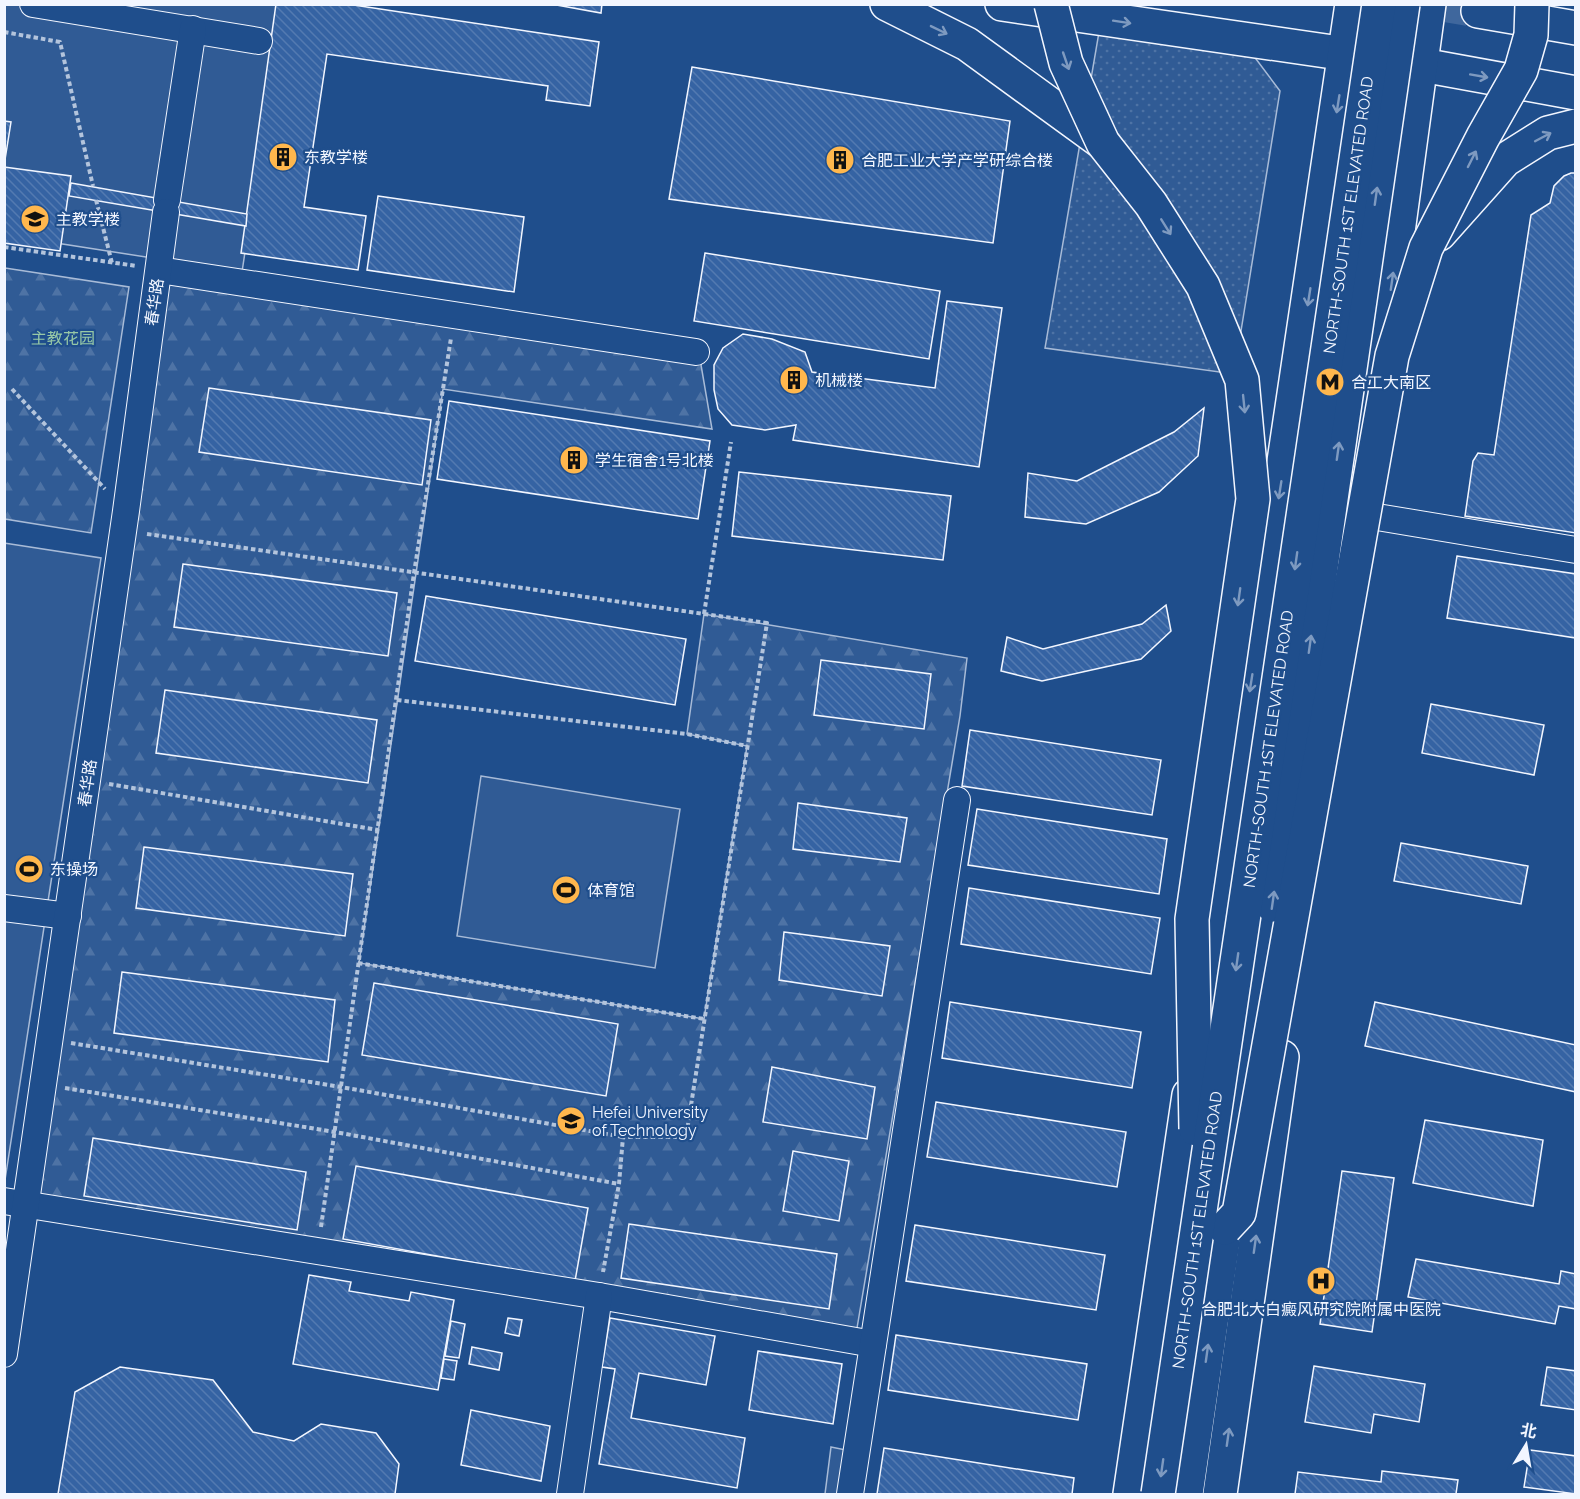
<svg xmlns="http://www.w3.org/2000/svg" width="1580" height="1499" font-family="Raleway,'Noto Sans SC',sans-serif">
<defs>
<pattern id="forest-firs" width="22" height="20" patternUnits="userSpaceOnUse" patternTransform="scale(1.5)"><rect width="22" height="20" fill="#305b95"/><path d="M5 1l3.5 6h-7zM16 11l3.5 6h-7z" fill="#4e73a5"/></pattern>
<pattern id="park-dots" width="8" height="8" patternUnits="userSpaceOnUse" patternTransform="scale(1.5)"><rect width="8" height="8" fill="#305b95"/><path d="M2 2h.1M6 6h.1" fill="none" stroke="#4e73a5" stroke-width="1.8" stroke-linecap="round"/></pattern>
<pattern id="building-back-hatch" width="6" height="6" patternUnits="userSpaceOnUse" patternTransform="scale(1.5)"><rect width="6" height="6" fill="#3563a3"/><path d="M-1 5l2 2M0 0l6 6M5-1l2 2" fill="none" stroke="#537ab1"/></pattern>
</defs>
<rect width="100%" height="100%" fill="#1f4e8c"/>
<!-- built -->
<g fill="#305b95" stroke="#a8bbd7" stroke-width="1.5">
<path d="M4,5H282L242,272L5,235Z"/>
<path d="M4,543L101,558L5,1180Z"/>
<path d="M481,776L680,809L655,968L457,936Z"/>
<path d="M831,1447L856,1452L850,1494H825Z"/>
</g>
<!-- forest -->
<g fill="url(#forest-firs)" stroke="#a8bbd7" stroke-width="1.5">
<path d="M5,268L129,287L91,533L5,519Z"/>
<path d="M159,270L700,359L712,429L443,389L359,963L704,1019L747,746L687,734L704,614L967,658L960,716L855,1340L26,1205Z"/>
</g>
<!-- park -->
<path fill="url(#park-dots)" stroke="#a8bbd7" stroke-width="1.5" d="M1099,32L1250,51L1280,91L1234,374L1045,348Z"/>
<!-- building -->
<g fill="url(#building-back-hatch)" stroke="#f2f6ff" stroke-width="1.5">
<path d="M276,4H347L599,42L590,106L546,100L548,86L327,54L304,207L366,216L358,270L241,253Z"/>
<path d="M551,4H602L601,13Z"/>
<path d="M692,67L1010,121L993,243L669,199Z"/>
<path d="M4,121L11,122L4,166Z"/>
<path d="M4,167L71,176L60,251L4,243Z"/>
<path d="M1571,173H1576V533L1465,516L1473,461L1478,453L1494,455L1531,215L1550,203L1554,186L1564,176Z"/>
<path d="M71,183L247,214L246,226L69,196Z"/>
<path d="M378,196L524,217L514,292L367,270Z"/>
<path d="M705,253L940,291L929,359L694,321Z"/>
<path d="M947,301L1002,308L979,467L793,440L796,425L765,430L732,425L718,409L714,390V365L723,348L743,334L772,339L805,352L812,372L935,388Z"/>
<path d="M209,388L431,420L422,485L199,452Z"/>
<path d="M449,401L710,441L698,519L437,479Z"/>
<path d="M1204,408L1198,456L1159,492L1086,524L1025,517L1028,473L1077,481L1174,432Z"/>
<path d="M739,472L951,496L943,560L732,536Z"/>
<path d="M1457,556L1576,574V638L1447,618Z"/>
<path d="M183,564L397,593L388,656L174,627Z"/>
<path d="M426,596L686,639L675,705L415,661Z"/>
<path d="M1166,605L1171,631L1141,659L1042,681L1001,671L1007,637L1043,649L1142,624Z"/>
<path d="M821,660L931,674L924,729L814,715Z"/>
<path d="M165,690L377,720L368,783L156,753Z"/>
<path d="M1431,704L1544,725L1534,775L1422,753Z"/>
<path d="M970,730L1161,760L1152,815L962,786Z"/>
<path d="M798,803L907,818L900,862L793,849Z"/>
<path d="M977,809L1167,839L1159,894L968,865Z"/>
<path d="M1401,843L1528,866L1521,904L1394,881Z"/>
<path d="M144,847L353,874L345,936L136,908Z"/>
<path d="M969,888L1160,918L1151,974L961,944Z"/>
<path d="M784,932L890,946L882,996L779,980Z"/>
<path d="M122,972L335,1000L328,1062L114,1033Z"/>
<path d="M374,983L618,1024L606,1096L362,1055Z"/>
<path d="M950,1002L1141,1032L1132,1088L942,1058Z"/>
<path d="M1375,1002L1576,1045V1092L1365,1046Z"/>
<path d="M772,1067L875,1087L867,1139L763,1122Z"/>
<path d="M936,1102L1126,1132L1117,1187L927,1157Z"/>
<path d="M1425,1120L1543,1140L1533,1206L1413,1183Z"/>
<path d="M93,1138L306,1172L297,1230L84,1196Z"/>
<path d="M793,1151L849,1161L839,1221L783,1211Z"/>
<path d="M356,1166L588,1208L575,1281L343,1239Z"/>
<path d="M1342,1171L1394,1178L1372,1332L1320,1324Z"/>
<path d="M629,1224L837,1254L829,1309L621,1278Z"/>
<path d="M915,1225L1105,1255L1096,1310L906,1281Z"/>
<path d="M1416,1259L1559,1284L1561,1271L1576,1274V1309L1559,1306L1555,1324L1408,1297Z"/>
<path d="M309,1275L351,1282L349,1291L409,1301L411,1292L454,1300L438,1390L293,1364Z"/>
<path d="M508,1318L522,1320L519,1336L505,1333Z"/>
<path d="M610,1318L715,1336L706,1385L639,1373L631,1418L745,1438L737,1488L599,1464L615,1369L602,1367Z"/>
<path d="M451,1321L465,1324L459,1358L445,1356Z"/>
<path d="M896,1335L1087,1364L1078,1420L888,1390Z"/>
<path d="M472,1347L502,1353L499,1370L469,1364Z"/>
<path d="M758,1351L842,1364L833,1424L749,1410Z"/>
<path d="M444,1359L457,1361L454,1380L441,1378Z"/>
<path d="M1314,1366L1425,1384L1419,1422L1374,1414L1371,1433L1305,1422Z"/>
<path d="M120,1367L213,1380L253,1432L294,1441L321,1424L376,1433L399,1464L395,1494H58L75,1392Z"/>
<path d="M1547,1367L1576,1371V1410L1541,1405Z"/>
<path d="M471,1410L550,1426L541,1481L461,1465Z"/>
<path d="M884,1448L1074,1478L1072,1494H877Z"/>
<path d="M1530,1450L1576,1456V1494L1524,1487Z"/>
<path d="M1382,1471L1458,1480L1456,1494H1295L1298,1472L1381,1482Z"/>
</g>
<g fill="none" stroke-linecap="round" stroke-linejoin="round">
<!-- highway-tunnel -->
<path stroke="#3f679d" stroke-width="33" stroke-dasharray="33 16" stroke-linecap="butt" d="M1436,4L1478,11"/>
<!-- minor casing -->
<g stroke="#f2f6ff" stroke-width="28">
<g id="minor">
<path d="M33,4L259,41"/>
<path d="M167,200L193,29"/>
<path d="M159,270L696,352"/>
<path d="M1359,514L1576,550"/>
<path d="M4,908L68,916"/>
<path d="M4,1201L599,1296L873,1344"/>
<path d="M4,1354L126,511L166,212"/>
<path d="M570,1494L599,1296"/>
<path d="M850,1494L957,800"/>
</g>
</g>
<!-- major casing -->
<g stroke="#f2f6ff" stroke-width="36">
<path id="major" d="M1002,4L1422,65L1576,93"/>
</g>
<!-- highway casing -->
<g stroke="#f2f6ff" stroke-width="36">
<g id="highway">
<path d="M887,4L967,44L1103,143"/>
<path d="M1478,11L1576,28"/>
<path d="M1439,234L1505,160L1548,133L1576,126"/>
<path d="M1380,364L1429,4"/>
<path d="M1203,1006L1352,4"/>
<path d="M1130,1494L1189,1095"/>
<path d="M1186,1494L1225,1228"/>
<path d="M1220,1494L1282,1057"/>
</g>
</g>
<!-- path -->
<g stroke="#b3c4dc" stroke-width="4" stroke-dasharray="4.5 3" stroke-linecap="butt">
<path d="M4,32L60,42L93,186"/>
<path d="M96,200L112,263"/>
<path d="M4,247L137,266"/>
<path d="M12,389L105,489"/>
<path d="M147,534L767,623L686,1137H623L619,1184L603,1272"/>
<path d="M704,614L731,442"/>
<path d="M397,700L687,734L747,746"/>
<path d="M109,784L378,830"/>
<path d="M358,963L704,1019"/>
<path d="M71,1043L341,1087L623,1137"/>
<path d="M65,1088L335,1132L619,1184"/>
<path d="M321,1227L414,573L451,338"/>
</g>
<!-- minor -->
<use href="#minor" stroke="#1f4e8c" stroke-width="26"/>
<!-- major -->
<use href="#major" stroke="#1f4e8c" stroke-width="33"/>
<!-- highway -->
<use href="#highway" stroke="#1f4e8c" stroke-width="33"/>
<!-- highway-bridge casing -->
<g stroke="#f2f6ff" stroke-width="36" stroke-linecap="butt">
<g id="highway-bridge">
<path d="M1051,4L1066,63L1103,143L1151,204L1203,286L1242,380L1253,499L1192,919L1196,1129"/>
<path d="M1272,905L1403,4"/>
<path d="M1225,1228L1239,1213L1392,356L1426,248L1483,137L1521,70L1531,35L1532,4"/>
<path d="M1158,1494L1379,4"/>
</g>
</g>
<!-- highway-bridge -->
<use href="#highway-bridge" stroke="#1f4e8c" stroke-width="33"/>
</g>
<!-- one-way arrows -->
<defs><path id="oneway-shaft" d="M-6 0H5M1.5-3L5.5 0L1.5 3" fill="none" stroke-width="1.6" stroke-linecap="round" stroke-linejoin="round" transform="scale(1.5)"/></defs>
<g stroke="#7e9ac0">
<use href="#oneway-shaft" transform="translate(1122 22) rotate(9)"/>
<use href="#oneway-shaft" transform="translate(939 30) rotate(26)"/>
<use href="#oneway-shaft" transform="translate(1066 61) rotate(71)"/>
<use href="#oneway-shaft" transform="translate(1479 76) rotate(10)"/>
<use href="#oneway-shaft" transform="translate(1338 104) rotate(99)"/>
<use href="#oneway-shaft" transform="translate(1543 137) rotate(-28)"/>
<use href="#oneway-shaft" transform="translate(1472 159) rotate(-63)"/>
<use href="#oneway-shaft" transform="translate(1376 196) rotate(-82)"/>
<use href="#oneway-shaft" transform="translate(1166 227) rotate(58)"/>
<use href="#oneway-shaft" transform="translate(1392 281) rotate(-82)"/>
<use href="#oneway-shaft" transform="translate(1309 297) rotate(99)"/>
<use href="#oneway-shaft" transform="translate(1244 404) rotate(84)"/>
<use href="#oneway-shaft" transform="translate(1338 451) rotate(-82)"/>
<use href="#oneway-shaft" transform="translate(1280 490) rotate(99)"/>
<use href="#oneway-shaft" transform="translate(1296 561) rotate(98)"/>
<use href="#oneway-shaft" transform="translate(1239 597) rotate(98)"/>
<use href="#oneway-shaft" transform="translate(1310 644) rotate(-82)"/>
<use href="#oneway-shaft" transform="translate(1251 683) rotate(99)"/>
<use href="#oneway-shaft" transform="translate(1273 900) rotate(-82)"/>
<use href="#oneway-shaft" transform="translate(1237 962) rotate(98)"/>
<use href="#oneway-shaft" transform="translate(1255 1244) rotate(-82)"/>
<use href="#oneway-shaft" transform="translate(1207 1353) rotate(-82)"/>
<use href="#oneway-shaft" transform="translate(1228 1437) rotate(-82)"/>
<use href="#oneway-shaft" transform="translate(1162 1468) rotate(98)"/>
</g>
<!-- icons -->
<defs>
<g id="building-disc" transform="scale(1.5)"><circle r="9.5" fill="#ffb74d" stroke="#1f4e8c"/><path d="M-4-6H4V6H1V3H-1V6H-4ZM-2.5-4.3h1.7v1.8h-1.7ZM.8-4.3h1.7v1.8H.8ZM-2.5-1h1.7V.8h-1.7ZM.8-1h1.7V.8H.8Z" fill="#111"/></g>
<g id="university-disc" transform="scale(1.5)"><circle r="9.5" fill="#ffb74d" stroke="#1f4e8c"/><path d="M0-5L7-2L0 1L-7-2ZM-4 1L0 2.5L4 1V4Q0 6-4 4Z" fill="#111"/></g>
<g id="metro-disc" transform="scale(1.5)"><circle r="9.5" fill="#ffb74d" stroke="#1f4e8c"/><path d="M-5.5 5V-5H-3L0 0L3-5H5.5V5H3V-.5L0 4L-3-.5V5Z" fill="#111"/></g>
<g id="stadium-disc" transform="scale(1.5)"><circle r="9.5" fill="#ffb74d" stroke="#1f4e8c"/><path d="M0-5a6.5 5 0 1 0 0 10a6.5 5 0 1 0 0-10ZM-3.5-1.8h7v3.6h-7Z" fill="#111"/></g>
<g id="hospital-disc" transform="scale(1.5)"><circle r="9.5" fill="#ffb74d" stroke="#1f4e8c"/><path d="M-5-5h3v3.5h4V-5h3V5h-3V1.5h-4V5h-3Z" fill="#111"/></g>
</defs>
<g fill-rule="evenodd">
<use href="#building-disc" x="283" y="157"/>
<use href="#building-disc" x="840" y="160"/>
<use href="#university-disc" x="35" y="219"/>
<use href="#building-disc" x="794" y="380"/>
<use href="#metro-disc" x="1330" y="382"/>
<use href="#building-disc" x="574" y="460"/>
<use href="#stadium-disc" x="29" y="869"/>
<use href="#stadium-disc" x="566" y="890"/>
<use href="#university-disc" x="571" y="1121"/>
<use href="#hospital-disc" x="1321" y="1281"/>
</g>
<g text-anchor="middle" stroke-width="4.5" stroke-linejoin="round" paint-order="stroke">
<!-- poi labels -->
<g font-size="16" fill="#f2f6ff" stroke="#1f4e8c" text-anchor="start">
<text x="304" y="163">东教学楼</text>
<text x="861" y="166">合肥工业大学产学研综合楼</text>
<text x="56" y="225">主教学楼</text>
<text x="815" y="386">机械楼</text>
<text x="1351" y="388">合工大南区</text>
<text x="595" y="466">学生宿舍1号北楼</text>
<text x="50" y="875">东操场</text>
<text x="587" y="896">体育馆</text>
<text x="592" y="1118">Hefei University<tspan x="592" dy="18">of Technology</tspan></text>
<text x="1321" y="1315" text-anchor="middle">合肥北大白癜风研究院附属中医院</text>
</g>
<!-- street labels -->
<g font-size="16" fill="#f2f6ff" stroke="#1f4e8c">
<text transform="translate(1348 215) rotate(-82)" y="6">NORTH-SOUTH 1ST ELEVATED ROAD</text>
<text transform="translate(154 302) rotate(-82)" y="6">春华路</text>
<text transform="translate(1268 749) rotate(-82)" y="6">NORTH-SOUTH 1ST ELEVATED ROAD</text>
<text transform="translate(87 783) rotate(-82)" y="6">春华路</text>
<text transform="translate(1197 1230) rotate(-82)" y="6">NORTH-SOUTH 1ST ELEVATED ROAD</text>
</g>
<!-- park labels -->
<g font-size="16" fill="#97c8a6" stroke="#1f4e8c">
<text x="63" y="344">主教花园</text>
</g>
</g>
<!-- border -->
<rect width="1580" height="1499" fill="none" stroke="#f2f6ff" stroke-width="12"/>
<!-- north arrow -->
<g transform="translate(1526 1445) rotate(11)" stroke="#1f4e8c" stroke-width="4.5" paint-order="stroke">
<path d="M0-4.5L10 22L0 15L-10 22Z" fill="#f2f6ff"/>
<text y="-9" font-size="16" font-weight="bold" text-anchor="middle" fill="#f2f6ff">北</text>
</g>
</svg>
